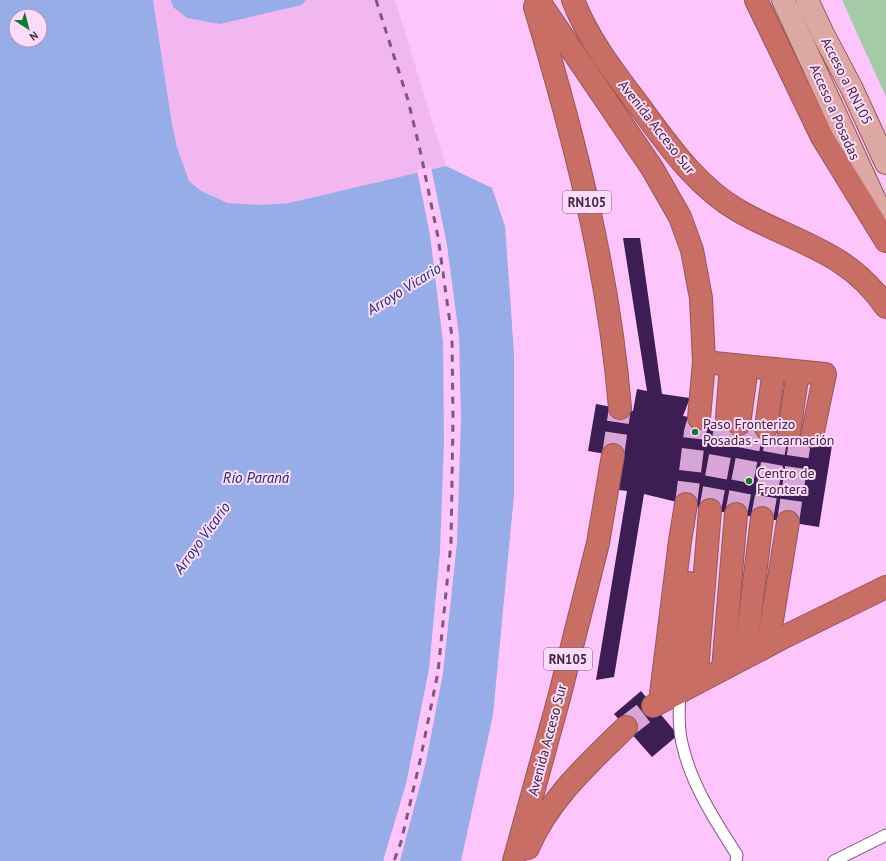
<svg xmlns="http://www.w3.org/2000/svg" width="886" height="861" font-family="'PT Sans',sans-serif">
<rect width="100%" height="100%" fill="#fec5fc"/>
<!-- built -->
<path fill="#f2b6f1" d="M153,0H171L173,7L220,24L302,5L306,0H395L446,166L289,203L259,205L228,203L201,191L189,181L177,147L172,124Z"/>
<!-- green -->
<path fill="#a2cba6" d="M842,0H886V97Z"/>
<!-- water -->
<g fill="#96ade7" fill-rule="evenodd">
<path d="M0,0H153L172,124L177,147L189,181L201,191L228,203L259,205L289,203L446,166L492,188L505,226L510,295L514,355V495L493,715L461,861H0ZM16,16H40V40H16Z"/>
<path d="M171,0H306L302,5L220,24L187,18L173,7Z"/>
</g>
<!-- pier -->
<path fill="#fec5fc" d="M431,167L447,245L459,336L461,418L457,543L443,673L426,762L400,861H383L406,784L429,669L440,552L444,441L443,342L430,235L417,170Z"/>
<!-- building -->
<g fill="#3c1e54">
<path d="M623,238H640L662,394L690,398L683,416L833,439L819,527L710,510L644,494L614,677L596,680L627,491L619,490L624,457L588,451L596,404L633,411L637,389L647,391Z"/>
<path d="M641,691L678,735L652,757L614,714Z"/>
</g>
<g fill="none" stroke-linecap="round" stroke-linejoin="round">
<!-- highway-tunnel -->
<g stroke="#d8a6d6" stroke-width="22" stroke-dasharray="22 11" stroke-linecap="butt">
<path d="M613,455L620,408"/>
<path d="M686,504L695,432L699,418"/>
<path d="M710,510L726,423"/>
<path d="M736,514L753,426"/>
<path d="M762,518L778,430"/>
<path d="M788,522L801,434"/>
<path d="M626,727L653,706"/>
</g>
<!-- lane casing -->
<g stroke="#855384" stroke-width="13">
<g id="lane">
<path d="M680,692C679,710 678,730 683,747C692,786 716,822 737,855L736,861"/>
<path d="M834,861L886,835"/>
</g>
</g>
<!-- primary casing -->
<g stroke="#985656" stroke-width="24">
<g id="primary">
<path d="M783,0L886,224"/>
<path d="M807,0L823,34L851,87L886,163"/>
</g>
</g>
<!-- highway casing -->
<g stroke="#985656" stroke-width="24">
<g id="highway">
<path d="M538,0L652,168L680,217L692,250L701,298L704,362L699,418"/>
<path d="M573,0C589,41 614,72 640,107C668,145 697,187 739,211C795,243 847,250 886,307"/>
<path d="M756,0L822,137L886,241"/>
<path d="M535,7C574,137 609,272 620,408"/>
<path d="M704,362L825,374L812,436"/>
<path d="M727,417L731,365"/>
<path d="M739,424L747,367"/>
<path d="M766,428L774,369"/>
<path d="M789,432L798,372"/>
<path d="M768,645L788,522"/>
<path d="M745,657L762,518"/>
<path d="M723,669L736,514"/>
<path d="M696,683L710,510"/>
<path d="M680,692L689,583"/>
<path d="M660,702L680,541L686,504"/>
<path d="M653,706L784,637L886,587"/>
<path d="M528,848C548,800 589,763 626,727"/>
<path d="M514,861L559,698L598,543L613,455"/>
</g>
</g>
<!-- lane -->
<use href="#lane" stroke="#fff" stroke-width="11"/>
<!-- primary -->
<use href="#primary" stroke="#dea8a2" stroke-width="22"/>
<!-- highway -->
<use href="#highway" stroke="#c86e64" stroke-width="22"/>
<!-- rail -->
<path stroke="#7b5a79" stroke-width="3" stroke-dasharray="7 7" stroke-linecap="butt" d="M376,0L408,100L420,150L438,237L452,337L453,419L451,543L438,672L420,761L401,842L394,861"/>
</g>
<!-- markers -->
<g fill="#107b30" stroke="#fedbfc" stroke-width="1.5">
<circle cx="695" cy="432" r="4"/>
<circle cx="749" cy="481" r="4"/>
</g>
<g text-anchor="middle" stroke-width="4" stroke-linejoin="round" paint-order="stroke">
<!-- shield labels -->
<g fill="#fedbfc" stroke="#785e76" stroke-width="1">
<rect x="563" y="191" width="48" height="22" rx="3"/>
<rect x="544" y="648" width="48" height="22" rx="3"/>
</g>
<g font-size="13" font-weight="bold" fill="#3e283d">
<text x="587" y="207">RN105</text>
<text x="568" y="664">RN105</text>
</g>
<!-- street labels -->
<g font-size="14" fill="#3e283d" stroke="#fedbfc">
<text transform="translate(847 81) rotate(63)" y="5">Acceso a RN105</text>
<text transform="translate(835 112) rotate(66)" y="5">Acceso a Posadas</text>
<text transform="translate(657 127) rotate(52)" y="5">Avenida Acceso Sur</text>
<text transform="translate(547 740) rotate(-75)" y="5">Avenida Acceso Sur</text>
</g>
<!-- poi labels -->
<g font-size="14" fill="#3e283d" stroke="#fedbfc" text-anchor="start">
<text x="703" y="429">Paso Fronterizo<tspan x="703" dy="16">Posadas - Encarnación</tspan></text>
<text x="757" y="478">Centro de<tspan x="757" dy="16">Frontera</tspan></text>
</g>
<!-- water labels -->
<g font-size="15" font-style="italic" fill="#1b2f71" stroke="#fedbfc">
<text transform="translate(404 289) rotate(-32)" y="5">Arroyo Vicario</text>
<text x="256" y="483">Río Paraná</text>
<text transform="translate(202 538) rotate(-54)" y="5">Arroyo Vicario</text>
</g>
</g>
<!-- north arrow -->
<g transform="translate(28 28) rotate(144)"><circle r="19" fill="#fedbfc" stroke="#b193b0"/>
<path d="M0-3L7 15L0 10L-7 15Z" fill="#107b30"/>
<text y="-6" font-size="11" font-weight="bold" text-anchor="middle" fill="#3e283d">N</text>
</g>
</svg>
